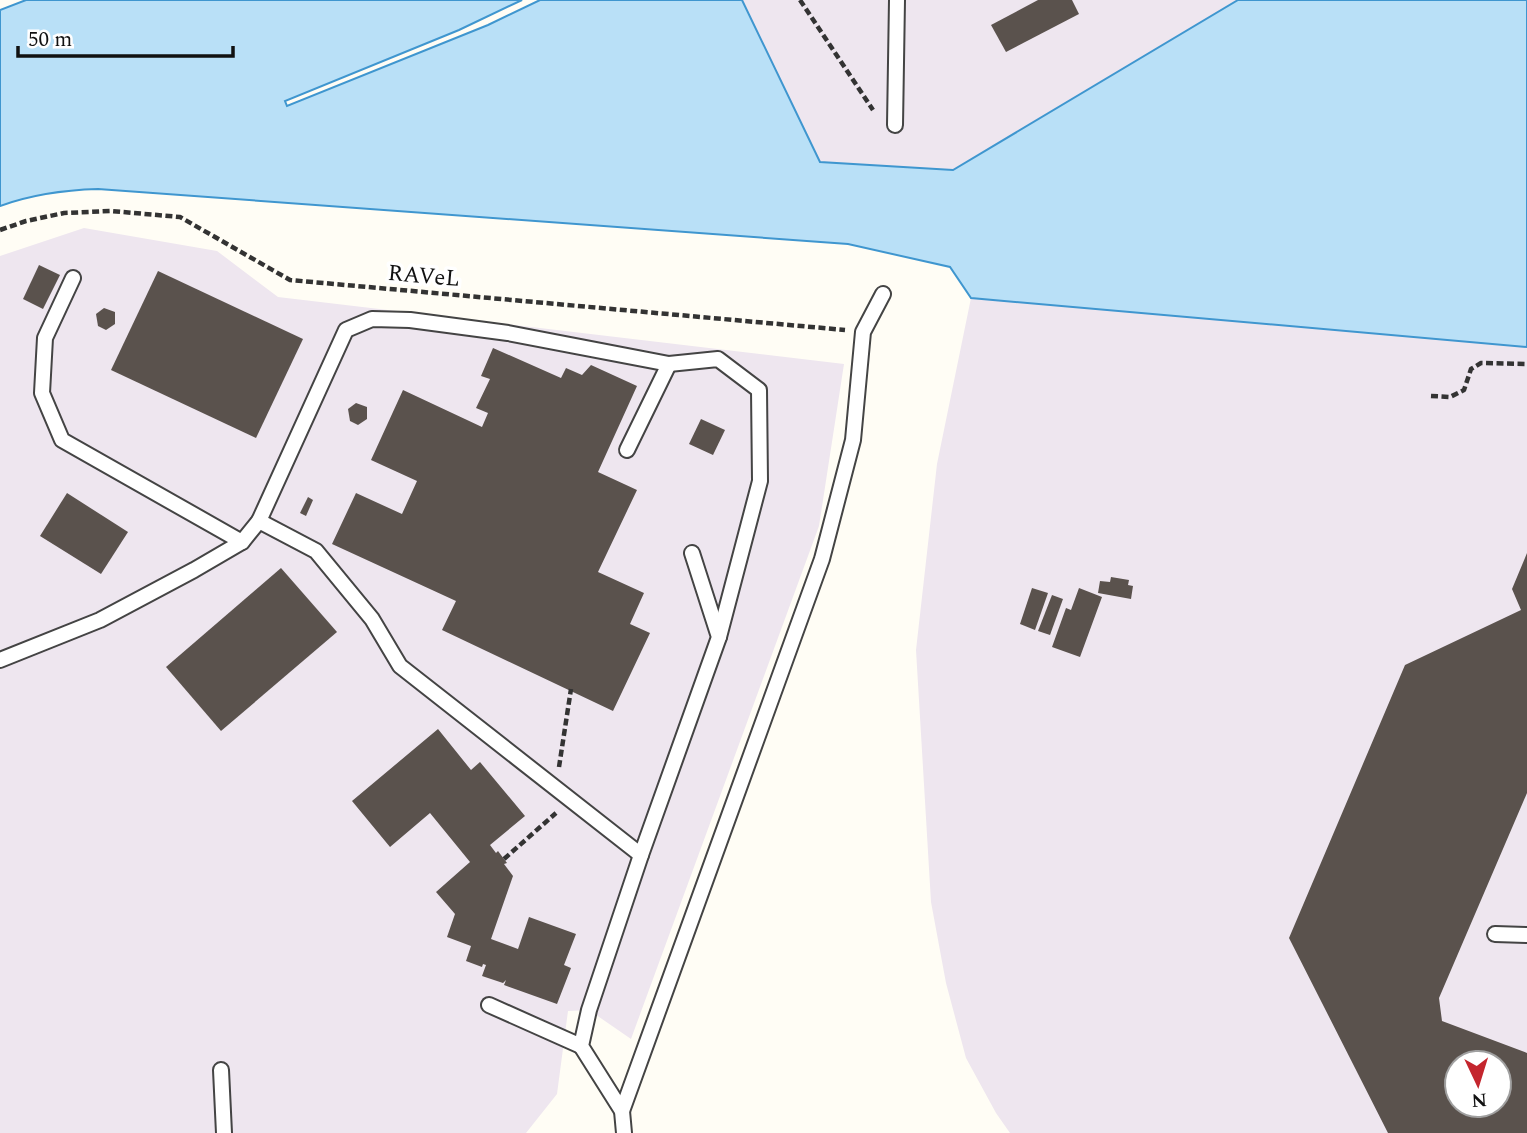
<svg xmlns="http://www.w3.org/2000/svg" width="1527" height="1133" font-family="Spectral,serif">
<rect width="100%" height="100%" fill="#fffdf5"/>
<!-- industrial -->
<g fill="#eee6ef" fill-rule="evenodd">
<path d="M742,0H1238L953,170L820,162Z"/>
<path d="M84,228L217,251L278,297L844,364L819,526L631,1039L589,1010L568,1011L557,1094L526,1133H0V256Z"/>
<path d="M971,298L1527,347V1133H1010L996,1113L966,1058L946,983L931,902L916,650L937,464ZM1457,1063H1499V1105H1457Z"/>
</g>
<!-- water -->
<path fill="#b9e0f7" stroke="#3f96cf" stroke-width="2" d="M26,0H522L459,30L285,101L287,106L488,25L540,0H742L820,162L953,170L1238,0H1527V347L971,298L950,267L848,244L98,189C63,190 33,194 0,206V10Z"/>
<!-- building -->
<g fill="#5a524d" fill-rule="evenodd">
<path d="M1038,0H1072L1079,14L1006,52L991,25Z"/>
<path d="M39,265L60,275L43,309L23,299Z"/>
<path d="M158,271L303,339L256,438L111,370Z"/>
<path d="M104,308L115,312V324L106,330L98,326L96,314Z"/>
<path d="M493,348L561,378L566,368L582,375L591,365L637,386L598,472L637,490L598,572L644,593L630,624L650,633L613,711L442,630L456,601L332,544L356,493L402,514L417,481L371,460L403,390L482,427L488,413L476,408L490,379L481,376Z"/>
<path d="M356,403L367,407V419L358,425L350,421L348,409Z"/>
<path d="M701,419L725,430L713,455L689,444Z"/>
<path d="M67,493L128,532L101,574L40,536Z"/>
<path d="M308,497L313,500L306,516L300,513Z"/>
<path d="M1527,553V793L1439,998L1442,1021L1527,1053V1133H1388L1289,938L1405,665L1521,610L1512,589ZM1457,1063H1499V1105H1457Z"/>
<path d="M281,568L337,632L221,731L166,667Z"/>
<path d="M1111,577L1129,580L1128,585L1133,586L1131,599L1098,593L1100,581L1110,582Z"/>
<path d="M1032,588L1048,593L1035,630L1020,624Z"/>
<path d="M1079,588L1102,597L1080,657L1052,647L1066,608L1071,610Z"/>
<path d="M1052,595L1063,599L1050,635L1038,631Z"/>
<path d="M438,729L471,770L480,762L525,816L490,845L496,853L498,851L507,863L504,864L513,876L491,939L518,949L529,917L576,934L564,965L571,968L557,1004L504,985L506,980L503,983L482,976L486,965L483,964L482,967L466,961L471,946L447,937L455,914L436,892L470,862L430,813L390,847L352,801Z"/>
</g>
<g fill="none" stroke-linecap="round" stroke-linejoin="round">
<!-- lane casing -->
<g stroke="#444" stroke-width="18">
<g id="lane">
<path d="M895,125L897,0"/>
<path d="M73,278L45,338L42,393L62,440L242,542"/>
<path d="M627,450L669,364"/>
<path d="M0,660L100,620L194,570L242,542L259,521"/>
<path d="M641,855L400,666L372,619L316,551L259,521L346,330L372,319L410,320L508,333L669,364L718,359L759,390L760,481L719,637"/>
<path d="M1495,934L1527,935"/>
<path d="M489,1005L581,1046"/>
<path d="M221,1070L224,1133"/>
<path d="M622,1111L822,559L853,440L863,332L883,294"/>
<path d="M624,1133L622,1111L581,1046L589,1010L641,855L719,637L692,553"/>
</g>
</g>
<!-- path -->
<g stroke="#333" stroke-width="4.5" stroke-dasharray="7 3.5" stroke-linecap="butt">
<path d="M800,0L873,110"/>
<path d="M0,230L26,221L64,213L111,211L180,217L290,280L845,330"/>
<path d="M1431,396L1450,397L1464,390L1471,369L1481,363L1527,364"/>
<path d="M559,767L571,689"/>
<path d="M504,859L556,813"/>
</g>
<!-- lane -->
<use href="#lane" stroke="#fff" stroke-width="14"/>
</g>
<g text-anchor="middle" stroke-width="7" stroke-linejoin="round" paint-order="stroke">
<!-- street labels -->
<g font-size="23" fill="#111" stroke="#fff">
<text transform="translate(424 275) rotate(5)" y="8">RAVeL</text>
</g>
</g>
<!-- north arrow -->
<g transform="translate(1478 1084) rotate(176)"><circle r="33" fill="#ffffff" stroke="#a0a0a0" stroke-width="2"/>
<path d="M0-5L12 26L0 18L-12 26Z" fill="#c4262e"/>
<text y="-10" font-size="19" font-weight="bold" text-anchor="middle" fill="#111111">N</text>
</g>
<!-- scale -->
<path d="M18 46v10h215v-10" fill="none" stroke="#111111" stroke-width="3.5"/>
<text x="28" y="46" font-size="21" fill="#111111" stroke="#ffffff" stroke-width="5" paint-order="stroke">50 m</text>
</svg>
